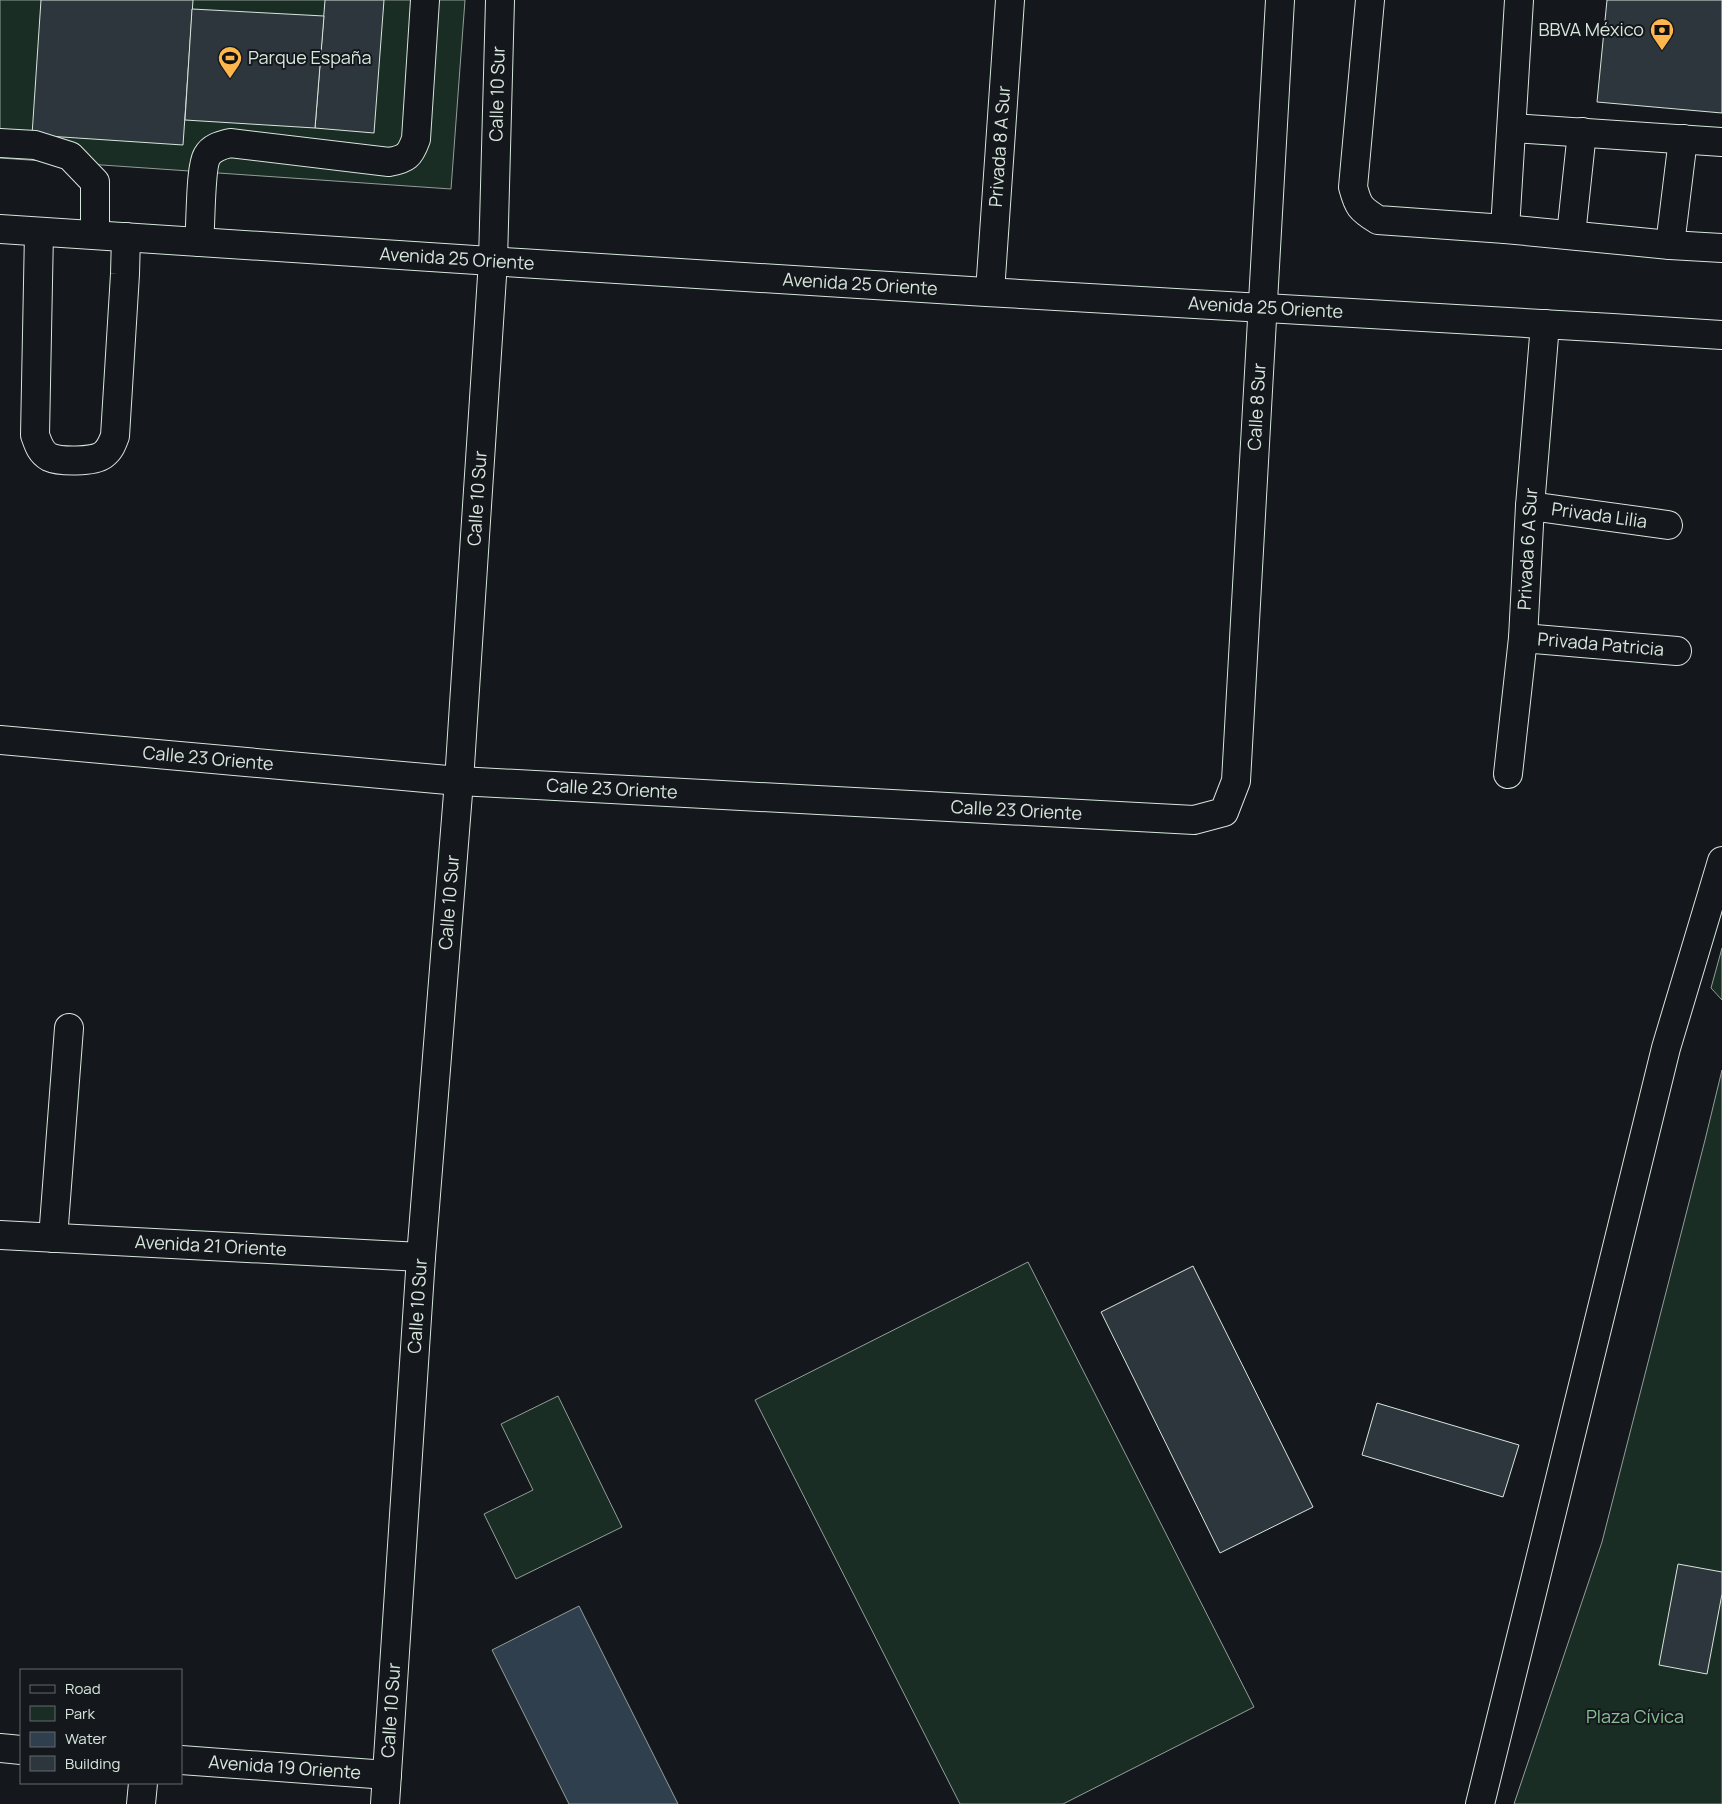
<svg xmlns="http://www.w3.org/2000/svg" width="1722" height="1804" font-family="Manrope,sans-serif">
<rect width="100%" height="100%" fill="#14181c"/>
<!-- green -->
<g fill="#1a2d24" stroke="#939e99">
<path d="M0,0H465L451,189L0,158Z"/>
<path d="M1722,948V1000L1711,988Z"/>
<path d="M1722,1070V1804H1514L1602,1542L1705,1140Z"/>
<path d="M1028,1262L1254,1707L1063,1804H960L755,1400Z"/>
<path d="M558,1396L622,1527L516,1579L484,1514L533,1490L501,1424Z"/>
</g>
<!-- water -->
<path fill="#2f3f4d" stroke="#939e99" d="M579,1606L678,1804H569L492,1650Z"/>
<!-- building -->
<g fill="#2c363c" stroke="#d8e6dc">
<path d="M41,0H193L183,145L32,135Z"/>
<path d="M325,0H384L374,133L315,128Z"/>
<path d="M1607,0H1722V113L1597,102Z"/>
<path d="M192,9L324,16L315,128L185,120Z"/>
<path d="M1193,1266L1313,1507L1220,1553L1101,1312Z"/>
<path d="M1377,1403L1519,1445L1503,1497L1362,1455Z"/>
<path d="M1678,1564L1722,1572V1594L1707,1674L1659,1665Z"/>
</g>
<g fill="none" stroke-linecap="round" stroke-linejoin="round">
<!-- minor casing -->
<g stroke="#d8e6dc" stroke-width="30">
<g id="minor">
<path d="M1370,0L1353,187C1358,206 1360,209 1378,220L1505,229L1519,0"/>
<path d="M1512,128L1722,142"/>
<path d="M0,143L35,145L70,156L95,182V235"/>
<path d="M1505,229L1670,245L1722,248"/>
<path d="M39,232L35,435C38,443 40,452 49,457C60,462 93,462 103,455C110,450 112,444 115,436L125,274L126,237"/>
<path d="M1571,235L1582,132"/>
<path d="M199,242C201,225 200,168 207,156C212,147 222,145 230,143L389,162C406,159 410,156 416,139L425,0"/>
<path d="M1670,245L1683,139"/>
<path id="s1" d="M990,292L1010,0"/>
<path id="s2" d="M1530,506L1668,525"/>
<path id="s3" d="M1523,638L1677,651"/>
<path id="s4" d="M0,740L459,781L1194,820L1224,812L1236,781L1280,0"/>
<path id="s5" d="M1508,774L1523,638L1530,506L1545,324"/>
<path id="s6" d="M0,1235L421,1257"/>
<path d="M53,1238L69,1028"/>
<path d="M0,1748L21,1750"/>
<path id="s7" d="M181,1760L387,1775"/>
<path d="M141,1804L143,1783"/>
<path id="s8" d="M385,1804L421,1257L459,781L493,261L500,0"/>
<path d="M1480,1804L1666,1048L1722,861"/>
</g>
</g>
<!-- major casing -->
<g stroke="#d8e6dc" stroke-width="30">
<g id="major">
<path id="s9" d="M0,229C329,251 657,272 986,292C1232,306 1477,319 1722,335"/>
</g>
</g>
<!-- minor -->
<use href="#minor" stroke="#14181c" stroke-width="28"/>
<!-- major -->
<use href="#major" stroke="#14181c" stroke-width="28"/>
</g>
<!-- icons -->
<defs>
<g id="bank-pin" transform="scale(1.25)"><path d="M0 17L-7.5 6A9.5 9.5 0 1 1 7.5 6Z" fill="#ffb74d" stroke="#14181c"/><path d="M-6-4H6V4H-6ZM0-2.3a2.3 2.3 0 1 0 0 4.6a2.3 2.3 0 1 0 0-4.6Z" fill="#111"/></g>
<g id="stadium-pin" transform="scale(1.25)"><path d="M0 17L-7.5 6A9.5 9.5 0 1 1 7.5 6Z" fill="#ffb74d" stroke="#14181c"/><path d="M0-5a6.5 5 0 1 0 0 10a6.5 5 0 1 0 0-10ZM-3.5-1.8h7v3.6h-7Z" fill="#111"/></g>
</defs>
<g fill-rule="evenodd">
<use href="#bank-pin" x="1662" y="30"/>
<use href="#stadium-pin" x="230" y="58"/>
</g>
<g text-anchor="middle" stroke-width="4" stroke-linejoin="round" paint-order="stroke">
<!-- poi labels -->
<g font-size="18" fill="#d8e6dc" stroke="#14181c" text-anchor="end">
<text x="1644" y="36">BBVA México</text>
<text x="248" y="64" text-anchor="start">Parque España</text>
</g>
<!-- street labels -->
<g font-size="18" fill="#d8e6dc" stroke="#14181c">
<text dy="6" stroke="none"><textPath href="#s8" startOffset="1714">Calle 10 Sur</textPath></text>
<text dy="6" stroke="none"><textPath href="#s1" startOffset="146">Privada 8 A Sur</textPath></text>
<text dy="6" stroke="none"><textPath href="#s9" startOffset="458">Avenida 25 Oriente</textPath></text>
<text dy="6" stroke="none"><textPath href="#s9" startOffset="862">Avenida 25 Oriente</textPath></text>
<text dy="6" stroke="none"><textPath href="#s9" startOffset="1268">Avenida 25 Oriente</textPath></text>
<text dy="6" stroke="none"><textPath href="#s4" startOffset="1636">Calle 8 Sur</textPath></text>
<text dy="6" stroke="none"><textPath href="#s8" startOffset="1309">Calle 10 Sur</textPath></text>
<text dy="6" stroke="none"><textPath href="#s2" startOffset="70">Privada Lilia</textPath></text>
<text dy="6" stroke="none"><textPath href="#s5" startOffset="226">Privada 6 A Sur</textPath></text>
<text dy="6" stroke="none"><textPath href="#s3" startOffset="78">Privada Patricia</textPath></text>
<text dy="6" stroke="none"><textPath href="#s4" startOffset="209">Calle 23 Oriente</textPath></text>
<text dy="6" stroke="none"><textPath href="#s4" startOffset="614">Calle 23 Oriente</textPath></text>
<text dy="6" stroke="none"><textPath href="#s4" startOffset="1019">Calle 23 Oriente</textPath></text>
<text dy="6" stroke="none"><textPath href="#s8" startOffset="904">Calle 10 Sur</textPath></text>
<text dy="6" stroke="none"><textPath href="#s6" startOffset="211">Avenida 21 Oriente</textPath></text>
<text dy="6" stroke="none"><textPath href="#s8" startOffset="499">Calle 10 Sur</textPath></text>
<text dy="6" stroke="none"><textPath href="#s8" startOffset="94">Calle 10 Sur</textPath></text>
<text dy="6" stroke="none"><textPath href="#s7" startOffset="104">Avenida 19 Oriente</textPath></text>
</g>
<!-- park labels -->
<g font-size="18" fill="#8ac095" stroke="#14181c">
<text x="1635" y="1723">Plaza Cívica</text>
</g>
</g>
<!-- legend -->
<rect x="20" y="1669" width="162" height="115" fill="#14181c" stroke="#626a69"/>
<rect x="30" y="1685" width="25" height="8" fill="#14181c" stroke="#626a69"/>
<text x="65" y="1694" font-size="15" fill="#d8e6dc">Road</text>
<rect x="30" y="1706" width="25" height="15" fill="#1a2d24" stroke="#626a69"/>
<text x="65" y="1719" font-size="15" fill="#d8e6dc">Park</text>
<rect x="30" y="1732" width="25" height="15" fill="#2f3f4d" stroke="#626a69"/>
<text x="65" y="1744" font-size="15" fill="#d8e6dc">Water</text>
<rect x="30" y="1756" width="25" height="15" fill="#2c363c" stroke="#626a69"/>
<text x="65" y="1769" font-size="15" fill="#d8e6dc">Building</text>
</svg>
